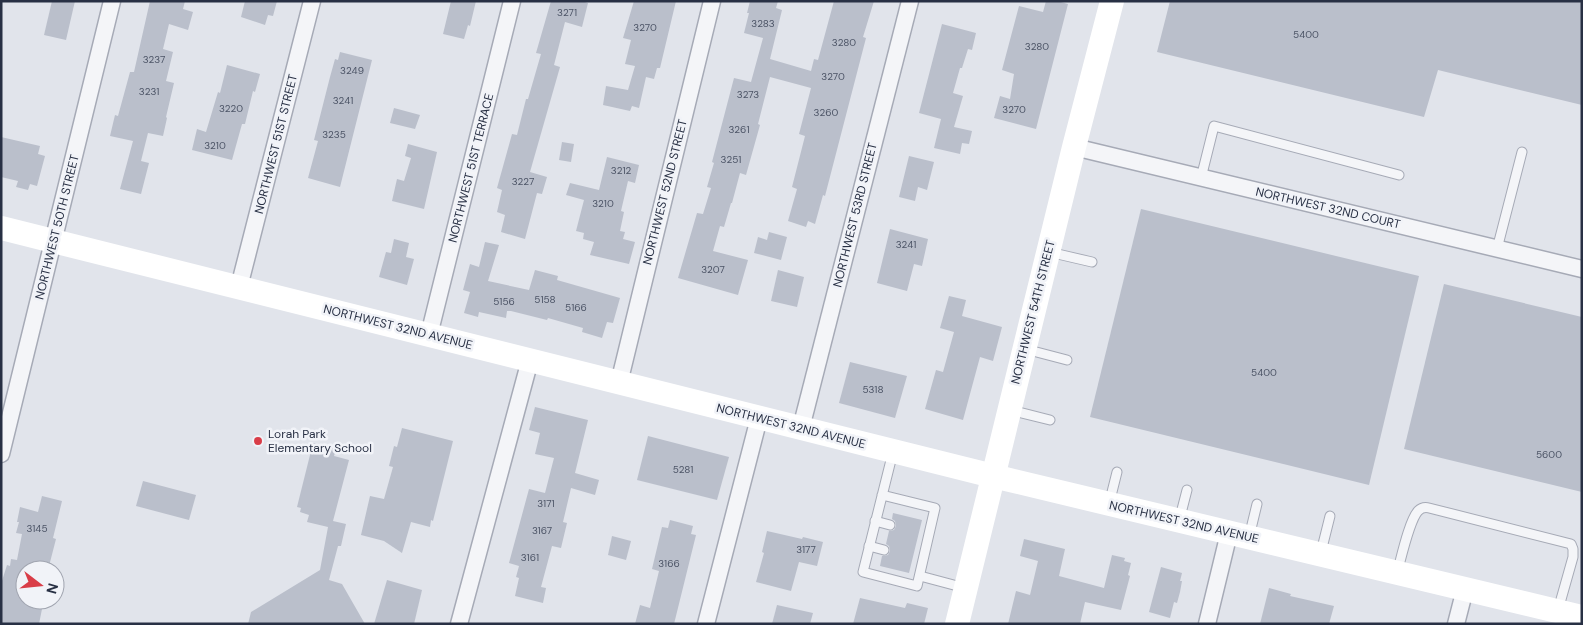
<svg xmlns="http://www.w3.org/2000/svg" width="1583" height="625" font-family="'DM Sans',sans-serif">
<rect width="100%" height="100%" fill="#e1e4eb"/>
<!-- building -->
<g fill="#babfcb">
<path d="M52,1H75L66,40L44,35Z"/>
<path d="M150,1H185L183,9L193,12L188,30L169,24L163,49L173,52L166,81L174,83L166,117L167,118L163,136L148,133L141,161L149,163L141,194L120,189L133,141L110,136L115,115L118,116L130,72H134Z"/>
<path d="M245,1H277L273,16L268,15L265,25L241,17Z"/>
<path d="M451,1H476L470,26L468,25L464,39L443,34Z"/>
<path d="M551,1H582L588,3L582,27L565,22L554,65L560,67L530,172L547,177L542,194L537,193L525,239L501,232L505,215L497,212L502,190L497,188L512,134L517,135L526,99H528L541,54L536,53Z"/>
<path d="M634,1H676L660,68H657L654,79L646,77L639,108L632,106L630,111L603,105L606,86L628,90L635,66L625,64L631,40L623,38Z"/>
<path d="M750,1H778L776,8L782,10L770,59L811,71L814,59L818,60L834,1H874L863,37L866,38L825,196L823,195L815,224L808,221L806,227L788,221L797,189L792,187L805,136L799,134L811,88L770,77L758,124L760,125L746,175L740,173L732,203H731L724,227L720,226L713,251L748,260L738,295L678,278L697,213L703,214L711,188L707,187L714,163L712,162L734,78L751,82L763,38L744,33L749,13H747Z"/>
<path d="M1046,1H1057L1068,4L1036,129L994,118L1000,96L1010,99L1014,74L1002,70L1019,6L1043,12Z"/>
<path d="M1170,1H1582V105L1438,70L1424,117L1157,52Z"/>
<path d="M942,24L976,33L972,50L968,49L962,68H960L953,93L963,96L954,127L972,131L969,144L962,143L960,154L934,148L941,119L919,113Z"/>
<path d="M340,52L372,60L340,187L308,178L318,141L314,140L330,77L335,59L338,60Z"/>
<path d="M227,65L260,74L255,92L253,91L245,124H242L232,160L192,150L197,129L206,132L218,92L220,93Z"/>
<path d="M394,108L420,115L415,129L390,123Z"/>
<path d="M1,137L40,146L38,154L45,156L37,186L30,184L28,190L16,187L18,181L1,177Z"/>
<path d="M562,142L574,144L571,162L559,160Z"/>
<path d="M408,144L437,152L424,209L392,201L397,179L404,181L411,158L405,156Z"/>
<path d="M909,156L934,162L927,190L918,187L915,201L899,197Z"/>
<path d="M607,157L639,165L635,183L628,181L621,211L624,212L620,231L625,232L623,239L635,242L629,264L590,255L594,242L583,239L584,233L576,231L584,200L566,195L570,183L599,190Z"/>
<path d="M1141,209L1419,276L1369,485L1090,417Z"/>
<path d="M890,229L928,239L922,266L914,264L907,291L877,283Z"/>
<path d="M769,232L787,237L781,260L754,253L758,237L767,240Z"/>
<path d="M394,239L409,243L406,257L414,259L407,285L379,277L386,252L391,253Z"/>
<path d="M485,242L499,245L488,281L529,290L535,270L558,276L557,280L620,298L613,323L607,322L602,338L582,332L583,328L548,318L547,320L511,311H507L506,318L479,312L478,317L464,313L470,292L463,290L470,264L479,267Z"/>
<path d="M778,270L804,277L797,307L771,301Z"/>
<path d="M1444,284L1582,317V492L1404,449Z"/>
<path d="M949,296L966,300L962,316L1002,327L993,361L980,357L963,420L925,409L936,370L943,372L954,332L940,328Z"/>
<path d="M850,362L907,376L895,418L839,403Z"/>
<path d="M535,407L588,420L575,473L599,480L595,495L571,488L563,522L567,523L561,548L552,546L541,587L546,588L543,603L515,596L519,578L516,577L519,566L509,563L529,489L545,493L554,458L535,454L540,433L529,430Z"/>
<path d="M402,428L453,441L433,521L431,520L430,527L411,522L402,553L384,541L361,535L370,496L384,499L393,467L389,466L394,446L397,447Z"/>
<path d="M648,436L729,457L717,500L637,480Z"/>
<path d="M313,443L336,449L334,456L349,460L333,521L346,524L341,546H338L329,580L342,584L365,624H248L251,612L320,570L328,527L307,522L309,515L300,512L301,508L297,507Z"/>
<path d="M143,481L196,495L189,520L136,506Z"/>
<path d="M42,496L62,501L53,538L56,539L48,570H25V600H42L40,608L42,609L39,624H1V584L7,565L10,566L11,559L17,560L22,534L16,533L19,522H17L20,507L38,512Z"/>
<path d="M893,513L922,520L909,573L880,566L882,556L888,555L890,551L889,546L886,544L889,531L894,530L896,526L895,521L892,519Z"/>
<path d="M670,520L693,526L691,534L696,535L674,624H635L640,605L650,608L659,571L652,569L662,527L668,528Z"/>
<path d="M767,531L802,539L803,537L823,542L817,566L799,562L791,591L756,582L764,553L762,552Z"/>
<path d="M612,536L631,541L626,560L608,555Z"/>
<path d="M1024,539L1065,549L1059,576L1104,588L1112,555L1125,558L1124,561L1131,563L1128,575L1130,576L1121,610L1085,602L1080,624H1008L1016,591L1030,595L1038,561L1020,556Z"/>
<path d="M1161,567L1182,573L1180,581H1182L1180,592L1177,603L1174,602L1170,618L1149,612Z"/>
<path d="M387,580L422,590L414,624H374Z"/>
<path d="M1269,588L1291,594L1290,596L1334,606L1329,624H1260Z"/>
<path d="M860,598L905,608L907,603L928,608L924,624H853Z"/>
<path d="M777,605L813,613L810,624H772Z"/>
</g>
<g fill="none" stroke-linecap="round" stroke-linejoin="round">
<!-- service casing -->
<g stroke="#a6aab6" stroke-width="11">
<g id="service">
<path d="M1201,178L1214,126L1399,175"/>
<path d="M1497,249L1522,152"/>
<path d="M1049,252L1092,262"/>
<path d="M1025,349L1067,360"/>
<path d="M1010,410L1050,420"/>
<path d="M882,495L935,508L917,586L863,572L893,452"/>
<path d="M1109,504L1117,472"/>
<path d="M875,521L890,525"/>
<path d="M1179,521L1187,490"/>
<path d="M1249,537L1257,504"/>
<path d="M869,546L884,550"/>
<path d="M1321,552L1330,516"/>
<path d="M1397,573C1401,559 1409,521 1418,511C1421,508 1425,507 1429,508L1571,544L1573,549V557L1558,610"/>
<path d="M920,576L965,588"/>
</g>
</g>
<!-- minor casing -->
<g stroke="#a6aab6" stroke-width="19">
<g id="minor">
<path d="M1074,147L1582,269"/>
<path d="M239,287L312,1"/>
<path d="M429,335L512,1"/>
<path d="M619,383L712,1"/>
<path d="M801,428L910,1"/>
<path d="M1,454L112,1"/>
<path d="M459,624L530,360"/>
<path d="M706,624L759,418"/>
<path d="M1207,624L1229,533"/>
<path d="M1456,624L1465,589"/>
</g>
</g>
<!-- service -->
<use href="#service" stroke="#f4f5f8" stroke-width="9"/>
<!-- minor -->
<use href="#minor" stroke="#f4f5f8" stroke-width="16"/>
<!-- secondary -->
<g stroke="#fff" stroke-width="24">
<path d="M1,228L993,476L1582,617"/>
<path d="M957,624L1074,147L1112,1"/>
</g>
</g>
<!-- markers -->
<circle fill="#d93d48" stroke="#f1f3f8" stroke-width="2" cx="258" cy="441" r="5"/>
<g text-anchor="middle" stroke-width="5" stroke-linejoin="round" paint-order="stroke">
<!-- number labels -->
<g font-size="10" fill="#4c5466">
<text x="567" y="16">3271</text>
<text x="763" y="27">3283</text>
<text x="645" y="31">3270</text>
<text x="1306" y="38">5400</text>
<text x="844" y="46">3280</text>
<text x="1037" y="50">3280</text>
<text x="154" y="63">3237</text>
<text x="352" y="74">3249</text>
<text x="833" y="80">3270</text>
<text x="149" y="95">3231</text>
<text x="748" y="98">3273</text>
<text x="343" y="104">3241</text>
<text x="231" y="112">3220</text>
<text x="1014" y="113">3270</text>
<text x="826" y="116">3260</text>
<text x="739" y="133">3261</text>
<text x="334" y="138">3235</text>
<text x="215" y="149">3210</text>
<text x="731" y="163">3251</text>
<text x="621" y="174">3212</text>
<text x="523" y="185">3227</text>
<text x="603" y="207">3210</text>
<text x="906" y="248">3241</text>
<text x="713" y="273">3207</text>
<text x="545" y="303">5158</text>
<text x="504" y="305">5156</text>
<text x="576" y="311">5166</text>
<text x="1264" y="376">5400</text>
<text x="873" y="393">5318</text>
<text x="1549" y="458">5600</text>
<text x="683" y="473">5281</text>
<text x="546" y="507">3171</text>
<text x="37" y="532">3145</text>
<text x="542" y="534">3167</text>
<text x="806" y="553">3177</text>
<text x="530" y="561">3161</text>
<text x="669" y="567">3166</text>
</g>
<!-- street labels -->
<g font-size="12" fill="#283044" stroke="#f1f3f8">
<text transform="translate(276 144) rotate(-76)" y="4">NORTHWEST 51ST STREET</text>
<text transform="translate(471 168) rotate(-76)" y="4">NORTHWEST 51ST TERRACE</text>
<text transform="translate(665 192) rotate(-76)" y="4">NORTHWEST 52ND STREET</text>
<text transform="translate(1328 208) rotate(13)" y="4">NORTHWEST 32ND COURT</text>
<text transform="translate(855 215) rotate(-76)" y="4">NORTHWEST 53RD STREET</text>
<text transform="translate(57 227) rotate(-76)" y="4">NORTHWEST 50TH STREET</text>
<text transform="translate(1033 312) rotate(-76)" y="4">NORTHWEST 54TH STREET</text>
<text transform="translate(398 327) rotate(14)" y="4">NORTHWEST 32ND AVENUE</text>
<text transform="translate(791 426) rotate(14)" y="4">NORTHWEST 32ND AVENUE</text>
<text transform="translate(1184 522) rotate(13)" y="4">NORTHWEST 32ND AVENUE</text>
</g>
<!-- poi labels -->
<g font-size="12" fill="#283044" stroke="#f1f3f8" text-anchor="start">
<text x="268" y="438">Lorah Park<tspan x="268" dy="14">Elementary School</tspan></text>
</g>
</g>
<!-- border -->
<rect width="1583" height="625" fill="none" stroke="#283044" stroke-width="5"/>
<!-- north arrow -->
<g transform="translate(40 585) rotate(106)"><circle r="24" fill="#f1f3f8" stroke="#a1a5b0"/>
<path d="M0-4L9 19L0 12L-9 19Z" fill="#d93d48"/>
<text y="-8" font-size="14" font-weight="bold" text-anchor="middle" fill="#283044">N</text>
</g>
</svg>
